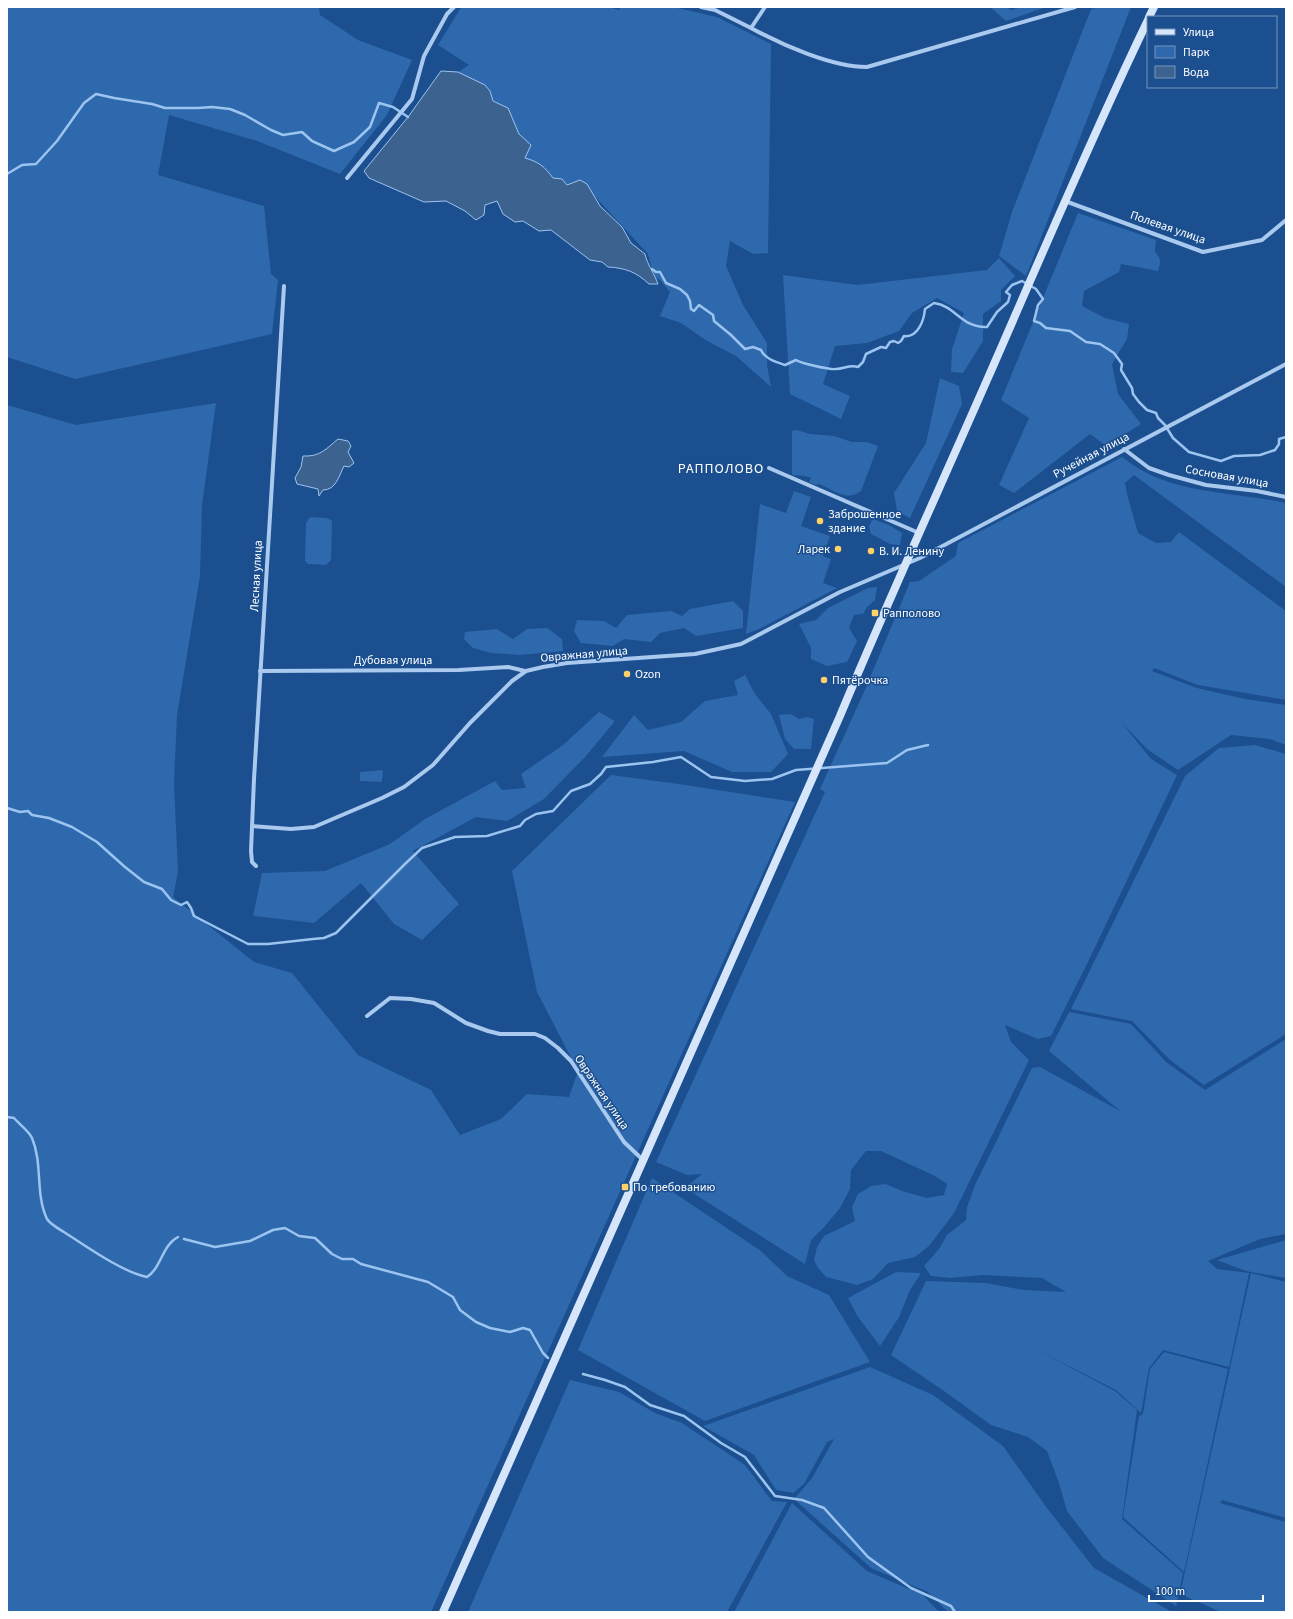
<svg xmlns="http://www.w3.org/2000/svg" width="1293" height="1619" font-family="'Source Sans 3',sans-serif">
<rect width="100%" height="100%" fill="#1b4f8f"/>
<!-- green -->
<g fill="#2e69ad">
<path d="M7,7H319L320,15L358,40L412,60L387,115L340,174L257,141L169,115L158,175L264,206L271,274L278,280L272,334L75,379L7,357Z"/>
<path d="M463,7H609L619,10L620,7H673L717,17L771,44L768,253L753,254L730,241L726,266L743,305L767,343V365L771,387L736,356L707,341L681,323L660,316L670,292L660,280L654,277L648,254L590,191L587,184L580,180L567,185L562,179L553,178L548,171L525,158L531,145C515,131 496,112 490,91L458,72L469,65L438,45L460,9Z"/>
<path d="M990,7H1007L1011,10L1022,7H1046L1006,21Z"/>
<path d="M1099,7H1131L1026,276L999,256L1012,212L1091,9Z"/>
<path d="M1078,213L1156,240L1155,252C1161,258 1161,262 1158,271L1121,264L1119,272L1084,291L1082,306L1105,318L1129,324L1127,339L1112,364L1118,394L1141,424L1117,439L1109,448L1090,434L1014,493L999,485L1029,418L1001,400Z"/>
<path d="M999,258L1015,276L1001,290V301L983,314V341L963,373L951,372L952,349L964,313L937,298L912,313L899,331L867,343L835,346L823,384L850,396L841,419L790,394L783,275L857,285L987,270Z"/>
<path d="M940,378L959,386L962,404L910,518L897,511L894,493L926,443Z"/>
<path d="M216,403L202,505L200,576L177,715L174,783L178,872L173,897L254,962L292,973L358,1055L431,1090L460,1135L501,1119L527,1094L569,1097L578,1071L537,992L512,871L611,775L679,784L795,802L431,1612H7V405L76,425Z"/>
<path d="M797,430L810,434L834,436L852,442H867L878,446L861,491C846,502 834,490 819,484L816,485L809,482L811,478C805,475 799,476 792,475V431Z"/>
<path d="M1122,457C1129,462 1137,468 1145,472C1185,494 1241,493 1286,503V587L1134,475L1125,483L1127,494L1138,533L1156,543L1171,542L1179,532L1286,611V700L1198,685L1154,668L1152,671L1197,688L1245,699L1286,705V745L1270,739L1231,735L1178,770L1147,749L1122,723L1151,759L1177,775L1087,964L1051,1036L1038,1039L1005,1025L1011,1042L1029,1060L954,1213L929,1246L915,1257L888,1263L873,1279L857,1285L826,1277L818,1268L814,1260L817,1247L824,1236L855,1221L852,1207L858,1194L871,1186L886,1184L902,1191L927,1198L944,1195L947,1184L935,1176L881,1151H866L851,1170L850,1189L840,1208L825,1226L811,1240L805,1264L685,1188L702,1174L687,1175L656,1162L825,792L820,789L864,692L910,582L919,581L956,556L958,543Z"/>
<path d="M794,491L811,497L801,526L830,536L823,556L831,559L823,583L837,588L761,628L746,634L760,504L786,513Z"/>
<path d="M312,517L327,518L332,521L331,560L326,565L308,564L305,561L306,523L309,518Z"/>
<path d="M873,519L889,525L902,533L900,545L890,544L871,534L869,526Z"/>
<path d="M877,587L875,600L867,607L863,614L854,615L849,628L857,641L847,662L827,666L811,659V648L799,624L816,620L828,608L868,588Z"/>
<path d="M733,601L743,611V628L696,636L684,628L660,633L651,642L624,639L613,646L581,643L574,631L577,620L604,621L616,628L627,615L671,611L682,616L690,609Z"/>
<path d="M547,628L562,639L563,651L520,655L491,653L473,648L464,639L465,632L497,629L513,639L527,629Z"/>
<path d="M745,675L755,694L771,714L788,754L771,772H732L684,751L602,757L634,715L648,730L681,722L705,701L738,695L734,681Z"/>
<path d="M599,712L615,721L586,756L544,799L507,821L476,817L413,851L459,904L422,940L394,924L361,883L314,923L253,916L262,873L325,871L390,844L425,819L495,781L502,790L526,788L521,774L563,745Z"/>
<path d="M791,714L799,719L807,717L814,719L811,749H794L785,739L779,715Z"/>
<path d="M1255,745L1286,754V1034L1204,1085L1170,1060L1132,1021L1071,1009L1185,776L1219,748Z"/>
<path d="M383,770L382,782L360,781V772Z"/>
<path d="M1069,1012L1131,1024L1166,1062L1205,1090L1286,1039V1234L1260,1239L1208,1261L1217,1269L1249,1273L1229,1367L1163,1350L1149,1368L1141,1413L1116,1390L1035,1349L1115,1391L1137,1410L1122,1519L1183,1573L1176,1606L1103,1558L1067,1511L1059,1483L1047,1451L1028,1437L991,1425L944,1391L891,1355L926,1281L986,1283L1024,1290L1066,1292L1042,1278L983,1275L950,1278L931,1276L924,1266L939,1249L947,1235L966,1220L967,1207L975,1185L1032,1068L1040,1067L1120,1111L1049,1051Z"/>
<path d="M652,1178L761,1251L787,1276L829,1295L870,1362L705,1421L578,1350Z"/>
<path d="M1286,1240L1285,1278L1246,1271L1217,1260Z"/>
<path d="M896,1272L921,1273L910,1290L899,1317L880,1346L858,1317L848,1298Z"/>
<path d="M1251,1273L1286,1282V1518L1222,1500L1220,1503L1286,1522V1612H1221L1180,1594Z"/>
<path d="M1164,1352L1228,1369L1184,1572L1123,1517L1139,1416L1143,1414L1150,1369Z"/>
<path d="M870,1367L933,1395L1003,1446L1047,1508L1094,1568L1172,1612H948L928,1592L871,1568L794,1499L812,1478L834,1439L827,1442L804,1484L793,1493L776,1490L754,1455L703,1426Z"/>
<path d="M570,1380L619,1392L655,1413L682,1423L745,1465L772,1501L787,1502L727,1612H468Z"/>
<path d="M792,1503L867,1571L923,1595L939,1612H734Z"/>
</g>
<!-- water -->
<g fill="#3c6290" stroke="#9cc4f0">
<path d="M441,71L458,72L485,85L490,91L493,101L508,108L519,134L531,145L525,158C539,162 544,166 553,178L562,179L567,185L580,180L587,184L600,206L622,227L631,243L645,254C647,264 654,273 658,284H649C636,272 626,268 608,267L602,262L590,260L551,230L539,231L523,221L515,222L503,214L497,201L485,205L484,215L476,220L465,211L446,201L424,202L369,178L364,171L408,117Z"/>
<path d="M338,439L348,441L351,446L348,452L354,463L349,467L344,466C339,476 336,490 323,490L319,496L318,489L297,484L295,478L301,467L303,456C320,457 326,449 338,439Z"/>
</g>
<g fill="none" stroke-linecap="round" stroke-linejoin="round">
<!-- stream -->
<g stroke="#9cc4f0" stroke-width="2.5">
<path d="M7,174L22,165L36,164L57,141L84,103L96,94L114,98L152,104L165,108H198L212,107L230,109L245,115L271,130L283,135L302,132L312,141L334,151L354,142L370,127L379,103L393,107L408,117"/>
<path d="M652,269L656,272H660L666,283L680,289L687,295L690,301L691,309L694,311L699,305L713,315L714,321L731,335L745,349L753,347L761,350C765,359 776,362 785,365L796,360C800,363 830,370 836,369C844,369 850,364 858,367L863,362L866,354L881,347L886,348L890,342L894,341L898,343L901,341L904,336C918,338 924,320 925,309L934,303C956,306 961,328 987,327L997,312L1008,302L1010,295L1006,292L1012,285L1022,281L1036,289L1043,299L1038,305L1034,321L1040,323L1046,328L1070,331L1086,342L1100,344L1114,353L1122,364L1121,370L1132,388L1133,394L1139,402L1147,410L1156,413L1158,418L1165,425L1173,438L1189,452L1221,461L1234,456L1260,455L1275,450L1279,444V439L1286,437"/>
<path d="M7,808L20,812L28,811L32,815L49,818L72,827L97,842L125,867L144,882L162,889L171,900L181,905L187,902L191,908L194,916L248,944H268L313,939L324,938L336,933L406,863L422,848L455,837L487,836L520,826L525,820L536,814L553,811L571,791L590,784L601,774L606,767L653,762L681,757L711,777L745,781L772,779L796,770L887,763L907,750L928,745"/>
<path d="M7,1117L14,1118C19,1124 29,1131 32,1138C43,1164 35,1194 47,1219C50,1224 59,1229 64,1232C86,1246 122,1272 147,1277C162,1267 162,1245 178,1237"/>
<path d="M184,1239L215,1247L250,1241L273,1230L285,1228L299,1236L315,1238L332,1254L342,1259H353L361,1264L428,1282L453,1297L460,1310L476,1322L490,1328L510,1332L523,1328L530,1330L543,1353L548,1358"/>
<path d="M583,1374L605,1380L625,1387L650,1405L684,1416L721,1443L745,1457L775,1496L802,1500L824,1508L868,1557L911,1588L951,1606L955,1612"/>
</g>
<!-- street -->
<g stroke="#a9c9ee" stroke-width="4">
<path d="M701,7L715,10L751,28L765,7"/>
<path d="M751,28C782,45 832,67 867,67L1075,7"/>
<path d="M347,178L412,99L424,56L447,14L454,7"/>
<path d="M1065,201L1203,252L1262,240L1286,220"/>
<path d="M1124,449L1149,468L1169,475L1206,485L1257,491L1286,497"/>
<path d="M769,468L919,533"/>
<path d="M260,671L459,670L508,667L525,671"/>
<path d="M252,826L291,829L314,827L382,798L404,787L433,765L470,723L512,681L526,671L543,667L567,663L695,654L741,644L840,592L920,558L1286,364"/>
<path d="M256,866L252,862L251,851L254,779L284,286"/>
<path d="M367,1016L390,998L411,999L434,1003L466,1023L488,1031L500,1034H535L545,1038L558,1048L571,1061L624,1142L642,1159"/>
</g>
<!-- secondary -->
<g stroke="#d6e6fa" stroke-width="8">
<path d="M1149,17L1154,7"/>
<path d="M443,1612L840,716C887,603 938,492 987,380C1040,259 1091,138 1148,20"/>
</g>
</g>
<!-- markers -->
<g fill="#ffd166" stroke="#1b4f8f" stroke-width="1.5">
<circle cx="820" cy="521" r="4"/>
<circle cx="838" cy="549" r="4"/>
<circle cx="871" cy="551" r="4"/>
<rect x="871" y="609" width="8" height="8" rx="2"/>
<circle cx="627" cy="674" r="4"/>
<circle cx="824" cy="680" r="4"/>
<rect x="621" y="1183" width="8" height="8" rx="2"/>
</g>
<g text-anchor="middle" stroke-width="3" stroke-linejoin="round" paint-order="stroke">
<!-- street labels -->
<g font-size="12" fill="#fff" stroke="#1b4f8f">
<text transform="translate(1168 227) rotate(19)" y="4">Полевая улица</text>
<text transform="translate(1091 455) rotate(-28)" y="4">Ручейная улица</text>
<text transform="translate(1227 476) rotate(10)" y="4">Сосновая улица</text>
<text transform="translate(256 576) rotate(-87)" y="4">Лесная улица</text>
<text transform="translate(584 654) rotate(-5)" y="4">Овражная улица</text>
<text x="393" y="664">Дубовая улица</text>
<text transform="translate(602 1092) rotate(56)" y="4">Овражная улица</text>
</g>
<!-- poi labels -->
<g font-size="12" fill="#fff" stroke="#1b4f8f" text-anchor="start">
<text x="828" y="518">Заброшенное<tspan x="828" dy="14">здание</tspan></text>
<text x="830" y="553" text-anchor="end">Ларек</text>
<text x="879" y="555">В. И. Ленину</text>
<text x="883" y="617">Рапполово</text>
<text x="635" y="678">Ozon</text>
<text x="832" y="684">Пятёрочка</text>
<text x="633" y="1191">По требованию</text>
</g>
<!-- quarter labels -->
<g font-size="14" letter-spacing="1" fill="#fff" stroke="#1b4f8f">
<text x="721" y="473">РАППОЛОВО</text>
</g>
</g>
<!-- border -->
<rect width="1293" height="1619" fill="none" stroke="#ffffff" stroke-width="16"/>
<!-- legend -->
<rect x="1147" y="16" width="130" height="72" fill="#1b4f8f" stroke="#7695bc"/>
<rect x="1155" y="29" width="20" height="6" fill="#d6e6fa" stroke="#7695bc"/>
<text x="1183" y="36" font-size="12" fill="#ffffff">Улица</text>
<rect x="1155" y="46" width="20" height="12" fill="#2e69ad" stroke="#7695bc"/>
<text x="1183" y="56" font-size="12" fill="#ffffff">Парк</text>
<rect x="1155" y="66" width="20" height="12" fill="#3c6290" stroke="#7695bc"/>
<text x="1183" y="76" font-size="12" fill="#ffffff">Вода</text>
<!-- scale -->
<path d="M1149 1595v6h114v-6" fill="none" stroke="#ffffff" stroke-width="2"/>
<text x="1155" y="1595" font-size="12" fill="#ffffff" stroke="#1b4f8f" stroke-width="3" paint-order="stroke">100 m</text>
</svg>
